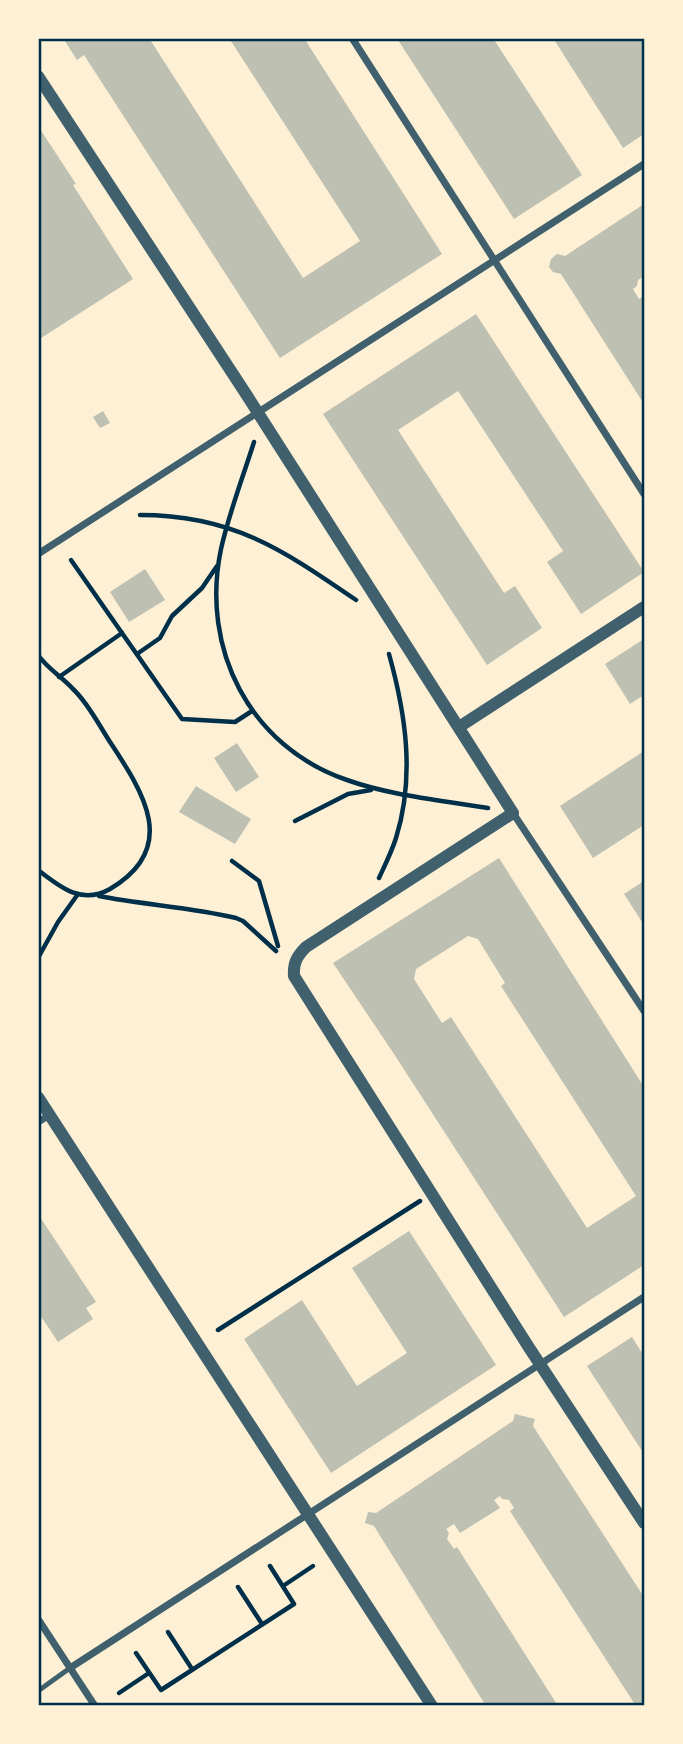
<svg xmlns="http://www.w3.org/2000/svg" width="683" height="1744" font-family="Jost,sans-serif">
<rect width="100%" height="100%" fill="#fdf0d5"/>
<!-- building -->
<g fill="#bec0b2" fill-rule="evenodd">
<path d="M63,38H149L303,278L360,241L229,38H304L442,254L280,358L84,55L77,60Z"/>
<path d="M401,38H493L582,175L514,219L398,40Z"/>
<path d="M553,38H641L644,44V134L623,148Z"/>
<path d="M38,126L76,184L73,185L133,279L38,340Z"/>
<path d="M644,204V276L638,280L637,286L633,289L639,299L644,296V404L561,274L553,272L549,267L551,259L557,254L565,256Z"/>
<path d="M476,314L644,572L581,614L547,562L563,551L458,391L398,430L504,593L515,586L542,628L487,665L323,414Z"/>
<path d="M103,411L110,423L100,428L93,417Z"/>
<path d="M145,569L165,600L129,622L110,592Z"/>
<path d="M644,639V695L630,704L605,664Z"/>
<path d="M237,743L259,777L236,792L214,758Z"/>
<path d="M644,751V825L593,858L560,806Z"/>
<path d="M196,786L251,819L235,844L179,812Z"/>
<path d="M499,858L644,1087V1265L564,1317L394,1054L333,963ZM468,936L478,939L505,983L501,986L636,1196L587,1228L451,1017L442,1023L414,979L416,969Z"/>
<path d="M644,881V925L624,894Z"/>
<path d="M38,1214L96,1302L86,1308L93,1319L58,1342L38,1312Z"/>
<path d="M409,1231L496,1365L331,1473L244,1339L302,1300L357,1386L407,1353L352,1268Z"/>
<path d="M632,1337L644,1356V1454L587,1366Z"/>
<path d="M515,1414L535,1419L533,1426L644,1597V1706H636L510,1511L514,1508L509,1500L502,1499L500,1496L494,1500L500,1508L460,1533L454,1524L446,1529L449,1533L447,1539L454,1549L457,1547L558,1706H486L374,1526L365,1523L368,1512L376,1513L513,1421Z"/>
</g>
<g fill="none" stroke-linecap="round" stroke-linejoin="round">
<!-- path -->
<g stroke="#003049" stroke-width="4.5">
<path d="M254,442C243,477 229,513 221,549C200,649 250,747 347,780C392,796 441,800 488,808"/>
<path d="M140,515C233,515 283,550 356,600"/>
<path d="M71,560L182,719L235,722L252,711"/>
<path d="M137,654L160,638L172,616L202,588L217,566"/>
<path d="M38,655C48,669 62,677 73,689C88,703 99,725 110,742C143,792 180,848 110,889C82,905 61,888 38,870"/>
<path d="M59,677L122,633"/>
<path d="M295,821L348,794L371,790"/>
<path d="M232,861L259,881L278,946"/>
<path d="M379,878C385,865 392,851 396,838C415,777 406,715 389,654"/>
<path d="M99,896C144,905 191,907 236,918L243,921L276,951"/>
<path d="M38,958L58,922L78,894"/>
<path d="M218,1330L420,1201"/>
<path d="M283,1586L313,1566"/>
<path d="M238,1587L262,1624"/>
<path d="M168,1632L192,1669"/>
<path d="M136,1653L161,1690L294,1604L270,1566"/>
<path d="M119,1693L149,1673"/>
</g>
<!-- service -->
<path stroke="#3f606c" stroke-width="5" d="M38,1691L70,1668"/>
<!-- minor -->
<g stroke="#3f606c" stroke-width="7">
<path d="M352,38L644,494"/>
<path d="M38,554L644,164"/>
<path d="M513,813L644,1011"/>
<path d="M38,1122L50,1115"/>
<path d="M38,1619L95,1706"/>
<path d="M70,1668L644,1297"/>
</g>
<!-- tertiary -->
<g stroke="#3f606c" stroke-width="12">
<path d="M38,76L246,394L513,813L306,947C297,956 293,963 294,976L528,1346L644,1523"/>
<path d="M459,727L644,607"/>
<path d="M38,1097L432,1706"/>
</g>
</g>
<!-- border -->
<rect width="683" height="1744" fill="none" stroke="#fdf0d5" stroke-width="80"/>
<rect x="40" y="40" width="603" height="1664" fill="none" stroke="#003049" stroke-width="2.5"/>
</svg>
